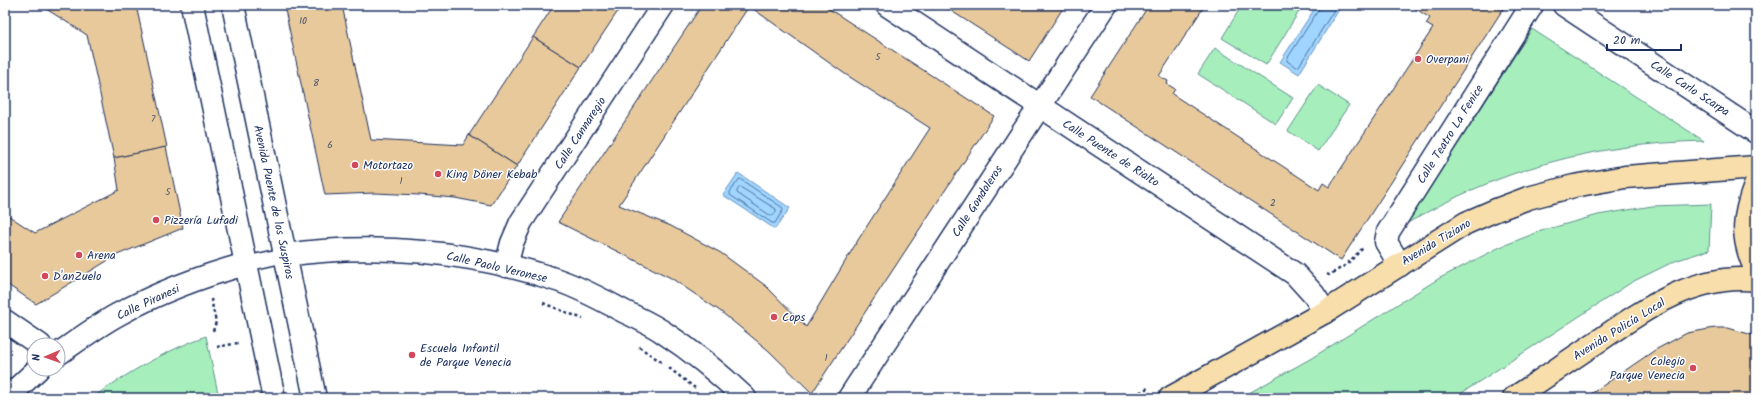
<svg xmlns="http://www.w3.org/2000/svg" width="1761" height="403" font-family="Kalam,sans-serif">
<rect width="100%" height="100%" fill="#fff"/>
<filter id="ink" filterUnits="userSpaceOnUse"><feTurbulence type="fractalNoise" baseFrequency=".025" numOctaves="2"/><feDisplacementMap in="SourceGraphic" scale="8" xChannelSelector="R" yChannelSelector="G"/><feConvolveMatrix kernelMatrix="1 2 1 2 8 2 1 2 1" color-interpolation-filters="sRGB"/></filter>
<g filter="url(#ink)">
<!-- green -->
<g fill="#a6efbc" stroke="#608f8d">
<path d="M1242,5H1303L1266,65L1222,38Z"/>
<path d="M1532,29L1704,141C1593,144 1501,168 1406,224Z"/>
<path d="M1215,48L1293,98L1276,124L1198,74Z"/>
<path d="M1318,85L1349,105L1318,151L1288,131Z"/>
<path d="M1711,204L1709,250L1675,261L1632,282L1454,398H1240L1310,359L1438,279L1500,247L1541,231L1598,215L1652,206Z"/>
<path d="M206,336L219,398H92C127,373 165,351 206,336Z"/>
</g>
<!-- water -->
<g fill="#9fd5fe" stroke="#6a93be">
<path d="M1317,5H1336L1340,8L1299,74L1280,62Z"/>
<path d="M738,173L790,208L775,229L723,195Z"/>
</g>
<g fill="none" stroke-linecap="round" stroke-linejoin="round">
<!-- shore -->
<g stroke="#50719e" stroke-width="1">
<path d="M1320,5L1319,9L1287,59V61L1296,67L1299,66L1334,10V5"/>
<path d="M740,179L783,208V210L775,223H772L730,195V192Z"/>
<path d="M740,187L776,209V211L774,215L771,216L737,193V191Z"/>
</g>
</g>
<!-- building -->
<g fill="#e8c99b" stroke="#1b2f5e" fill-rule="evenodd">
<path d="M40,5H136L167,147L114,158L87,35Z"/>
<path d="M284,5H342L371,140L463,145L469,135L517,166L491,205L455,198L419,195L375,193L325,195Z"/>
<path d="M554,5H622L581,67L533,37Z"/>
<path d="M702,5H823L994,116L812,393L768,350L720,311L671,278L558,222ZM749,6L845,74L930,128L858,240L806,327L766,286L721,253L671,226L619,205Z"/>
<path d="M942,5H1065L1029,61Z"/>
<path d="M1149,5H1205L1159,76L1168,81L1167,84L1175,89L1172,94L1319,190L1323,183L1329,187L1433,28L1426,24L1430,18L1410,5L1505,6L1341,260L1090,96Z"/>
<path d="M533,37L581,67L517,166L469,135Z"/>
<path d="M166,147L183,228L117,255L36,304L5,283V222L9,216L35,233L119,190L114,158Z"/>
<path d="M1715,328H1728L1756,336V398H1585L1655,350L1687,333Z"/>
</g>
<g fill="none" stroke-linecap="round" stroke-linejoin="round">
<!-- service casing -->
<g stroke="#1b2f5e" stroke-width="17">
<path id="service" d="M246,264L285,255"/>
</g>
<!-- pedestrian casing -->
<g stroke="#1b2f5e" stroke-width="25">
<path id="pedestrian" d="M1400,265L1386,242L1388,232L1532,5"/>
</g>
<!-- minor casing -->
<g stroke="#1b2f5e" stroke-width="25">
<g id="minor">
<path d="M887,5L1295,274L1314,295L1325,312"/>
<path d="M1564,5L1756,132"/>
<path d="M285,255C375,242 473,251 560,281C583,289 604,301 625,312C638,318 651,324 663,332C692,351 720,374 745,398"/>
<path d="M506,266L512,243L521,222L663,5"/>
<path d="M5,321L40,345"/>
<path d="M58,354C77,341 97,326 117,315C157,293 202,276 246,264"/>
<path d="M7,398L38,369"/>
<path d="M849,398L1106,5"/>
</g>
</g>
<!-- tertiary casing -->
<g stroke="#1b2f5e" stroke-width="25">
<g id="tertiary">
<path d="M192,5L274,398"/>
<path d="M233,5L315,398"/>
</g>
</g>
<!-- primary casing -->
<g stroke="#1b2f5e" stroke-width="25">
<g id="primary">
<path d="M1756,183C1743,216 1740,237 1756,270"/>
<path d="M1170,398L1325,312L1466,223L1496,210L1528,198L1574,186L1625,177L1756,167"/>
<path d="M1514,398C1543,379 1571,359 1600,340C1646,308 1697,273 1756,280"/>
</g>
</g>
<!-- path -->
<g stroke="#1b2f5e" stroke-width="2.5" stroke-dasharray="3 3" stroke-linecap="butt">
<path d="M1327,274L1329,275L1346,265L1364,247"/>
<path d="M211,299L216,322L213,331"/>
<path d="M543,303L583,319"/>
<path d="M217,347L238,343"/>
<path d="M639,347L663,363"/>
<path d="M669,368L695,388"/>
<path d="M1129,398L1148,388"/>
</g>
<!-- service -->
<use href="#service" stroke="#fff" stroke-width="14"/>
<!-- pedestrian -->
<use href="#pedestrian" stroke="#fff" stroke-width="22"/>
<!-- minor -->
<use href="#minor" stroke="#fff" stroke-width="22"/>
<!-- tertiary -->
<use href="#tertiary" stroke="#fff" stroke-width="22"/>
<!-- primary -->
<use href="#primary" stroke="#f8deab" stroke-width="22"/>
</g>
</g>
<!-- markers -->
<g fill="#d1495b" stroke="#fff" stroke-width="1.5">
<circle cx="1418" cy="59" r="4"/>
<circle cx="355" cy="165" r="4"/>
<circle cx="438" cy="174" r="4"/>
<circle cx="156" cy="220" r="4"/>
<circle cx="79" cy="255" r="4"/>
<circle cx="45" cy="276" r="4"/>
<circle cx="774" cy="317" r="4"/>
<circle cx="412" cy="355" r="4"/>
<circle cx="1693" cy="368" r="4"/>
</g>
<g text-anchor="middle" stroke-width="3" stroke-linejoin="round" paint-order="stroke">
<!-- number labels -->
<g font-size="10" fill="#4e566d">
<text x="303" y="24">10</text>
<text x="878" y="60">5</text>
<text x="316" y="86">8</text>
<text x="153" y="122">7</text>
<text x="330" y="148">6</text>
<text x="401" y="184">1</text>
<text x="168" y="195">5</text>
<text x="1273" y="206">2</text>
<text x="826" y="361">1</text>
</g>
<!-- poi labels -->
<g font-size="12" fill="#1b2f5e" stroke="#fff" text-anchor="start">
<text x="1426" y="63">Overpani</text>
<text x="363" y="169">Motortazo</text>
<text x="446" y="178">King Döner Kebab</text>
<text x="164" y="224">Pizzería Lufadi</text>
<text x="87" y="259">Arena</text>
<text x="53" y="280">D'anZuelo</text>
<text x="782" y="321">Cops</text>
<text x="420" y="352">Escuela Infantil<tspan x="420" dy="14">de Parque Venecia</tspan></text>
<text x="1685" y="365" text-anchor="end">Colegio<tspan x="1685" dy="14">Parque Venecia</tspan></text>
</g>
<!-- street labels -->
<g font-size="12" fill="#1b2f5e" stroke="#fff">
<text transform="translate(1690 88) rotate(33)" y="4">Calle Carlo Scarpa</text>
<text transform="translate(580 133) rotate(-57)" y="4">Calle Cannaregio</text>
<text transform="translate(1450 134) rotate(-58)" y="4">Calle Teatro La Fenice</text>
<text transform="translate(1111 153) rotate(33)" y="4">Calle Puente de Rialto</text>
<text transform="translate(977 201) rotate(-57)" y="4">Calle Gondoleros</text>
<text transform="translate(274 202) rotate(78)" y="4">Avenida Puente de los Suspiros</text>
<text transform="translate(1436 242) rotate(-31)" y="4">Avenida Tiziano</text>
<text transform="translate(497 267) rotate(13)" y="4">Calle Paolo Veronese</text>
<text transform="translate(148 302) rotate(-25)" y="4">Calle Piranesi</text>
<text transform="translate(1619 329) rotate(-32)" y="4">Avenida Policía Local</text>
</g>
</g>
<!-- margin -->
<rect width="1761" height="403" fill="none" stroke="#fff" stroke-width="20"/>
<rect x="10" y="10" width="1741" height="383" fill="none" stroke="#1b2f5e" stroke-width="1.5" filter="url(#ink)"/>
<!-- north arrow -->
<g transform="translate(46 357) rotate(268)"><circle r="19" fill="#ffffff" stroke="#a4acbf"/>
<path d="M0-3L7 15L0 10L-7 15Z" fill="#d1495b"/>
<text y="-6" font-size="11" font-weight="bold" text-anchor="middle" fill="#1b2f5e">N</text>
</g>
<!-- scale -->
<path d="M1607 44v6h74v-6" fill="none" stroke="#1b2f5e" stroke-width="2"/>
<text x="1613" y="44" font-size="12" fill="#1b2f5e" stroke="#ffffff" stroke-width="3" paint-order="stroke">20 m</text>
</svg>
